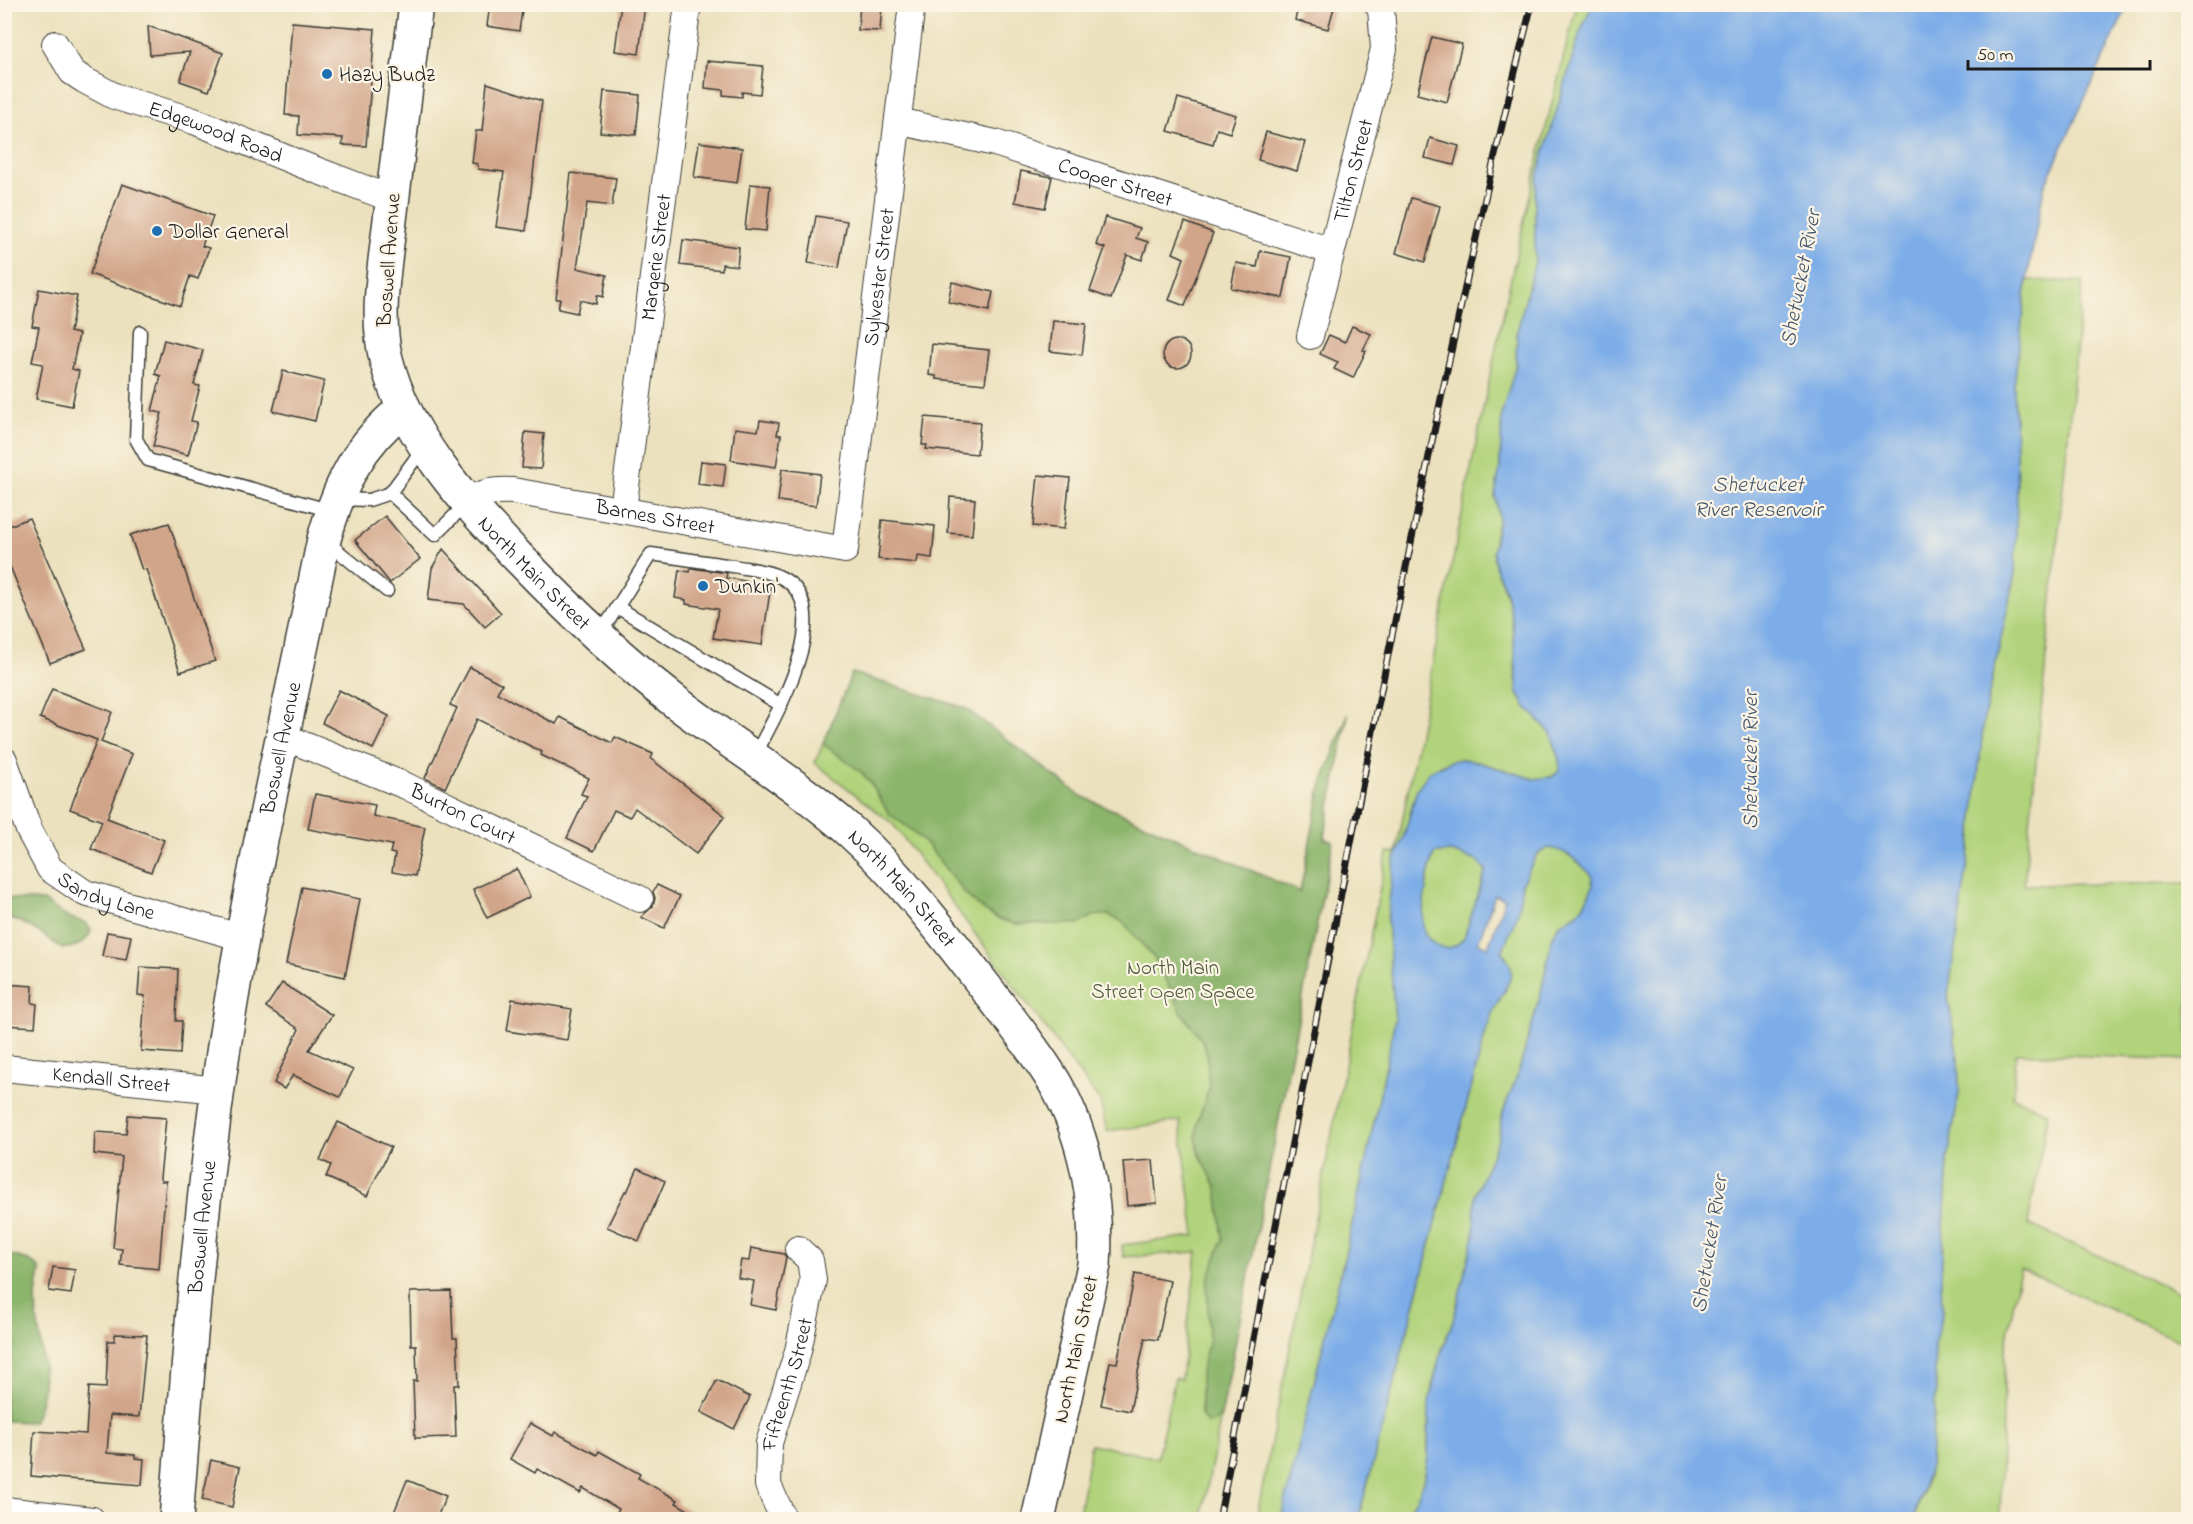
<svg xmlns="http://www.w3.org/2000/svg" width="2193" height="1524" font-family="'Indie Flower',sans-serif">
<rect width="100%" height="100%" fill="#fcf5e5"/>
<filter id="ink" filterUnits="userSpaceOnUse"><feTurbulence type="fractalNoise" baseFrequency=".0167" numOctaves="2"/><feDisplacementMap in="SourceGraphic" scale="12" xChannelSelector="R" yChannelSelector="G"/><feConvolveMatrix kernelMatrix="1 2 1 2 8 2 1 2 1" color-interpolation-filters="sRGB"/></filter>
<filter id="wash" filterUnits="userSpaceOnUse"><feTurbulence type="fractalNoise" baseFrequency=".008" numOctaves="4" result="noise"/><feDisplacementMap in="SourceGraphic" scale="24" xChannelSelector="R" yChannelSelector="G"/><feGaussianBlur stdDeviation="1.35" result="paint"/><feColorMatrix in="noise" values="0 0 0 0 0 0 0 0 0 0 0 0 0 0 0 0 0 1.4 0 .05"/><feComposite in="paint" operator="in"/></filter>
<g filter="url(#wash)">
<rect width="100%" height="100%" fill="#ebe1be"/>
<!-- green -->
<g fill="#b1d37c" stroke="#66784c" stroke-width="1.5">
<path d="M1577,5H1592L1580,33L1538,173L1535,195V262L1517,332L1516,365L1502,413L1500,467L1495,496L1499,516L1494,540V561L1510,607L1515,651V671L1518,693L1525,706L1551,733L1558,754L1560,768L1558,772L1551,777L1534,779L1474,761L1462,759L1451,761L1440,765L1417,789L1403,840L1394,861L1387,920L1395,1019L1384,1076L1348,1243L1281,1519L1256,1520L1387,852L1396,853C1451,569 1503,284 1577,5Z"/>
<path d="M2027,280L2083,282L2024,885L2188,883V1060L2016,1053L2013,1097L2048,1113L2028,1224L2188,1296V1344L2020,1269L2005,1350L2000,1519L1913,1520L1928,1477L1930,1460L1936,1391L1934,1345L1942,1314L1941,1275L1948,1158L1959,1092L1958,1061L1948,995L1972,835L1984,717L2015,573L2017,492L2014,386Z"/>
<path d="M852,673L965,708L1081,796L1300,892L1321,787L1348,714L1324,839L1333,841L1201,1519H1078L1091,1444L1157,1458L1175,1378L1181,1379L1197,1252L1123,1257L1122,1245L1195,1236L1180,1121L1107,1131L1100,1101L893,824L815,763Z"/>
<path d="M1548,848C1566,849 1579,863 1591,874L1593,886L1585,903L1578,913L1558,926L1552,939L1541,993L1518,1074L1503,1112L1498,1140L1475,1195L1474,1236L1453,1321L1443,1345L1432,1386L1428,1424V1457L1425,1475L1420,1492L1405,1519L1358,1520L1487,1027L1494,1009L1506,989L1507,957L1502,952L1518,913L1522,883L1537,854Z"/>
<path d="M1453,852L1477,861L1486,870L1464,938C1459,944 1453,949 1444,948C1435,947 1427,939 1424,931C1420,917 1428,865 1435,853Z"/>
</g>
<!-- forest -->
<g fill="#8cb56c" stroke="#546844" stroke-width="1.5">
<path d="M852,673L965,708L1081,796L1300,892L1321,787L1348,714L1324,839L1333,841L1222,1412C1220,1418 1214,1424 1207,1423L1201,1415V1372L1209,1339L1207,1282L1223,1239L1217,1188L1199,1153L1196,1137L1198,1121L1209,1088L1207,1055L1202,1040L1182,1013L1155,959L1123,922L1109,915H1101L1093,916L1079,924H1015L1000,920L986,912L967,896L927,845L909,828L889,814L872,785L861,772L823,744Z"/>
<path d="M4,898L44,901L67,917L86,923L91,930C87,944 76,947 62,949C51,939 19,917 5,919Z"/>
<path d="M5,1254C17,1256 31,1260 40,1269C39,1282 35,1293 36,1306C39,1344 53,1386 33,1422L5,1421Z"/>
</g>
<!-- water -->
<path fill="#7dade8" stroke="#4c6482" stroke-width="1.5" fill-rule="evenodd" d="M1592,5H2128L2044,187L2027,280L2014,386L2017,492L2015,573L1984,717L1972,835L1948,995L1958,1061L1959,1092L1948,1158L1941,1275L1942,1314L1934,1345L1936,1391L1929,1470L1913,1519H1405L1420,1492L1425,1475L1428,1457L1429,1402L1439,1359L1453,1321L1474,1236L1475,1195L1498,1140L1503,1112L1518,1074L1541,993L1552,939L1558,926L1578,913L1585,903L1593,886L1591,874C1579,863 1566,849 1548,848L1537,854L1522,883L1518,913L1502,952C1522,974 1504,988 1494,1009C1491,1015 1490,1021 1487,1027L1358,1519H1281L1348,1243L1384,1076L1395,1019L1387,920L1394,861L1403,840L1417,789L1430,771L1451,761L1462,759L1474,761L1534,779L1552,777L1558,772L1560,768L1558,754L1551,733L1525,706L1518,693L1512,619L1506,592L1495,566L1493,552L1499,516L1495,496L1500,467L1502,413L1516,365L1517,332L1535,262V195L1538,173L1580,33ZM1452,852L1477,861L1486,870L1464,938C1459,944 1453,949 1444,948C1435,947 1427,939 1424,931C1420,917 1428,865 1435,853ZM1495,895L1505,899L1488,947L1478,943Z"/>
<g id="blocks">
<!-- building -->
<g fill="#d1a58a">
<path d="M490,4H523L519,31L487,26Z"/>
<path d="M621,4H645L639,54L615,51Z"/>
<path d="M860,4H882L880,31L858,30Z"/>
<path d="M1299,4H1335L1328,29L1295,20Z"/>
<path d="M292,22L375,29L366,146L342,145L343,138L298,135L299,116L285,115Z"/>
<path d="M148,26L223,53L209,91L180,81L190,52L150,55Z"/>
<path d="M1432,37L1462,44L1447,102L1417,94Z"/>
<path d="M707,61L763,66L760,94L742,92V97L723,95V90L705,88Z"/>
<path d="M487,83L542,101L526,231L496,227L504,172L478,169L477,164L472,163L476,131H482Z"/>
<path d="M604,91L640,95L636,135L600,132Z"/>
<path d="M1178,98L1236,115L1230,133L1217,129L1213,144L1168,131Z"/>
<path d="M1266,132L1305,142L1297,171L1258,160Z"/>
<path d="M1430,138L1459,146L1454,165L1425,158Z"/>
<path d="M699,142L742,148L737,183L694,177Z"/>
<path d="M1021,171L1052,177L1045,208L1015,202Z"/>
<path d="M571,173L616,178L612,206L587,203L577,268L607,275L603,297L597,295L596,304L580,300L577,313L558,309L560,299H556Z"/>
<path d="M122,184L213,216L202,246L209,248L198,279L190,276L180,306L90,274Z"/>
<path d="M750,184L770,186L766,231L745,229Z"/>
<path d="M1411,198L1440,206L1425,262L1396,253Z"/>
<path d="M816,216L847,221L839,268L808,263Z"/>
<path d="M1105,217L1140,228L1136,238L1148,242L1142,260L1127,255L1111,299L1090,291L1105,248L1096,245Z"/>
<path d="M1185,222L1213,233L1185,306L1169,300L1184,258L1173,253Z"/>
<path d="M683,240L739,247L737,266L722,264V270L680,265Z"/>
<path d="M1260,251L1291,257L1283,298L1231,288L1236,263L1257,267Z"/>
<path d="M952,282L993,292L989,311L948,302Z"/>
<path d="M39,289L77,296L70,332L79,334L72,369L79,371L72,406L36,399L43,364L32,362L39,327L32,326Z"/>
<path d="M1053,321L1086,324L1082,355L1050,351Z"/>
<path d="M1352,326L1371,334L1363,350L1366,351L1353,378L1334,369L1338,362L1320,354L1329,335L1345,342Z"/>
<path d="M164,340L203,350L194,385L200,386L191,421L197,422L188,455L153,446L162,413L152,411L161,376L155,374Z"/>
<circle cx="1177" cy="354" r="14"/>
<path d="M932,344L989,350L985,384L936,379V376L929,375Z"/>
<path d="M283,371L324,381L315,421L273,411Z"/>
<path d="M925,417L980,422L977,454L926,449L927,445H922Z"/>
<path d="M760,420L779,423L777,435H781L776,467L731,460L735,428L758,431Z"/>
<path d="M525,432L544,434L541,469L522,468Z"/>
<path d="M701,461L726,464L723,487L698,484Z"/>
<path d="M782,469L820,474L816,506L778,501Z"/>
<path d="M1038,475L1070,478L1064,529L1033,526Z"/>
<path d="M950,497L975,499L972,535L948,533Z"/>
<path d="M385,516L420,559L390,583L355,540Z"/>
<path d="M29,518L86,649L50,663L9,564L4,566V528Z"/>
<path d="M882,520L935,526L932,558L918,556L917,563L878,559Z"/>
<path d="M169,523L215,661L180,672L146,569L142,570L130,535Z"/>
<path d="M443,549L501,613L485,627L464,604L428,600L432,568Z"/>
<path d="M691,568L727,573L726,578L771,585L762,645L713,638L718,609L686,604V600L675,598L679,570L690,572Z"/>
<path d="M470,667L502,684L497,693L556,724L560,717L612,743L615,737L653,754L651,759L725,816L696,854L635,808L630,817L614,810L594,851L567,838L587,796L581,794L589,778L541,755L542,752L477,719L445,788L425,778L457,708L450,705Z"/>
<path d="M52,689L112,712L101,742L132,754L107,818L164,840L151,872L91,849L102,821L70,809L97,740L40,718Z"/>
<path d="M339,690L389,716L373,749L322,723Z"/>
<path d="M315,794L375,805L373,816L425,827L415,876L392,872L395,854L390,853L392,845L308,829Z"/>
<path d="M517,869L530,897L487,918L473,889Z"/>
<path d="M657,885L680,896L664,928L641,917L653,906L655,898L653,892Z"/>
<path d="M302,887L360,899L345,977L286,964Z"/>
<path d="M107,932L131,936L126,960L102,956Z"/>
<path d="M140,967L178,969L176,1021H182L180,1054L141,1051L145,996L138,995Z"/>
<path d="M282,983L332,1015L309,1050L353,1070L340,1097L293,1075L284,1089L274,1083L299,1029L266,1007Z"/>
<path d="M4,984L33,986L32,1003L37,1004L35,1027L4,1025Z"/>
<path d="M512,999L572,1009L567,1040L507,1031Z"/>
<path d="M128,1115L166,1118L160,1178L161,1181H166L159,1269L120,1265L122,1249L113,1248L122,1157L94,1154L95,1132L126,1134Z"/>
<path d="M338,1122L391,1147L367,1196L326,1177L331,1165L320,1160Z"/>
<path d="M1153,1160L1157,1203L1127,1206L1123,1162Z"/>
<path d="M638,1168L665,1181L639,1241L607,1227L625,1191L627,1192Z"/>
<path d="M751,1248L784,1254L786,1257L776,1310L750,1305L754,1281L738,1278L741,1260L749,1261Z"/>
<path d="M53,1267L75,1270L71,1294L49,1291Z"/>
<path d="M1135,1274L1170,1281L1158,1340L1145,1338L1130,1411L1101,1405L1110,1362L1117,1363Z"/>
<path d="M451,1291L453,1338H457L459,1385H454L456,1437L415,1438L413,1381H417L416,1345H411L410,1292Z"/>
<path d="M115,1334L147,1335L139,1417L110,1415L107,1453L135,1455V1458L144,1459L142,1485L31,1476L34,1431L86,1434L89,1387L106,1388L108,1341H115Z"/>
<path d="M717,1380L750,1397L734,1429L701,1412Z"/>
<path d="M530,1423L553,1436L555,1432L597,1455L599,1451L640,1474L638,1478L678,1500L676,1503L705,1520H629L617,1512L619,1509L583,1488L580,1493L537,1469L535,1473L510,1459Z"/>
<path d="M211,1460L240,1467L232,1507L202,1500Z"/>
<path d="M407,1480L446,1496L436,1520H391Z"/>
</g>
</g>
</g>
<g filter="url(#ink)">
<use href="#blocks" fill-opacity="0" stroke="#3b3a34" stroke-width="1.5"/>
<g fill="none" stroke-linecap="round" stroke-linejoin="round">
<!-- lane casing -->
<g stroke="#3b3a34" stroke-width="15">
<g id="lane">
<path d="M140,332L136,439L148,460L332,511"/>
<path d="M424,447L390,493L435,535L466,504"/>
<path d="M338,499L369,500L390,493"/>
<path d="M327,542L387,591"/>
<path d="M617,607L781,705"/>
<path d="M599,636L651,554C679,558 706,562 733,566C748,569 765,570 778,576C843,604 774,718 754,757"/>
</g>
</g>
<!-- street casing -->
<g stroke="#3b3a34" stroke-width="28">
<g id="street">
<path id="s1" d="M55,44L72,72L84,80L114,96L194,121L303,165L392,199"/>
<path id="s2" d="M898,121L995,143L1331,251"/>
<path id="s3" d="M1310,336L1384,49L1381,8L1377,4"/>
<path id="s4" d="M468,502C482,491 496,490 513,491L845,550L912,4"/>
<path id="s5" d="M623,510L688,4"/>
<path id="s6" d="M284,737L406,786L640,899"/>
<path id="s7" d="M4,760L29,830L50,869L85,893L243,938"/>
<path id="s8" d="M4,1068L218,1090"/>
<path d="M4,1510L92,1520"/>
<path id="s9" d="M784,1520L768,1485L769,1443L798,1351L813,1280L810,1260L798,1249"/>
</g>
</g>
<!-- secondary casing -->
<g stroke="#3b3a34" stroke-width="36">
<g id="secondary">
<path id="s10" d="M416,4C407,76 398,148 390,220C385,263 375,317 386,359C406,438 463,499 518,557C568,609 620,659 677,703C735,747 798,784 852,833C905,881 949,940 993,997C1015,1026 1038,1054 1056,1085C1086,1138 1098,1205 1094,1265L1038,1520"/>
<path id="s11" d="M176,1520C188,1364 200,1208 223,1053C249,881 289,710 324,539C340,483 358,445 404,408"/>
</g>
</g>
<!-- lane -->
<use href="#lane" stroke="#fff" stroke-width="12"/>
<!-- street -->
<use href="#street" stroke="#fff" stroke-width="26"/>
<!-- secondary -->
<use href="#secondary" stroke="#fff" stroke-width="33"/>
<!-- rail casing -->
<g stroke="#1c1c1c" stroke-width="7">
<path id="rail" d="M1219,1520C1274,1235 1329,949 1386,665C1431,444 1476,223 1532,4"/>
</g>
<!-- rail -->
<use href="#rail" stroke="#fcf5e5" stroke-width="4.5" stroke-dasharray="14" stroke-linecap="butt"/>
</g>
</g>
<!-- markers -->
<g fill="#1f6fb2" stroke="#fcf5e5" stroke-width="2">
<circle cx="327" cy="74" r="6"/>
<circle cx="157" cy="231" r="6"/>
<circle cx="703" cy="586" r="6"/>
</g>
<g text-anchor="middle" stroke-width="4.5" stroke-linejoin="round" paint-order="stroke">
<!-- poi labels -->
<g font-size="21" fill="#1c1c1c" stroke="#fcf5e5" text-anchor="start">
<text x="339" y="81">Hazy Budz</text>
<text x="169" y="238">Dollar General</text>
<text x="715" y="593">Dunkin'</text>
</g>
<!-- street labels -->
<g font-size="21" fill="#1c1c1c" stroke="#fcf5e5">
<text dy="7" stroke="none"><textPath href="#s1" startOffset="189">Edgewood Road</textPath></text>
<text dy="7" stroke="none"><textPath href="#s3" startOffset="171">Tilton Street</textPath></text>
<text dy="7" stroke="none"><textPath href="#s2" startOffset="226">Cooper Street</textPath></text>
<text dy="7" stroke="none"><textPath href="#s5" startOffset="255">Margerie Street</textPath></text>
<text transform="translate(388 260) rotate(-86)" y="7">Boswell Avenue</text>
<text dy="7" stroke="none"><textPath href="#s4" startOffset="660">Sylvester Street</textPath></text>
<text dy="7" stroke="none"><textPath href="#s4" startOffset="192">Barnes Street</textPath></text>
<text dy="7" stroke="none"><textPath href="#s10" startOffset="621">North Main Street</textPath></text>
<text dy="7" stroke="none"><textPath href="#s11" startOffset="780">Boswell Avenue</textPath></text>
<text dy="7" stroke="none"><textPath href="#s6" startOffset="195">Burton Court</textPath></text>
<text dy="7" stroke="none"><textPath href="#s10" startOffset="1107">North Main Street</textPath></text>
<text dy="7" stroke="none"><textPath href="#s7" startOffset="182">Sandy Lane</textPath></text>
<text dy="7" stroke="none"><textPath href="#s8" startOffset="108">Kendall Street</textPath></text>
<text dy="7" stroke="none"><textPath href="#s11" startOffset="294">Boswell Avenue</textPath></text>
<text transform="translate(1075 1349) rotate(-78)" y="7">North Main Street</text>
<text dy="7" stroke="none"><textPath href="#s9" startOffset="142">Fifteenth Street</textPath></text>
</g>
<!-- park labels -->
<g font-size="21" fill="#505c3e" stroke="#fcf5e5">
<text x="1173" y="974">North Main<tspan x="1173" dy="24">Street Open Space</tspan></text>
</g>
<!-- water labels -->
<g font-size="22" font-style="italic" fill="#43566e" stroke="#fcf5e5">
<text transform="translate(1799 278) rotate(-79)" y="8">Shetucket River</text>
<text x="1758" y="491">Shetucket<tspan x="1758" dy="25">River Reservoir</tspan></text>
<text transform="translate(1749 760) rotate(-90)" y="8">Shetucket River</text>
<text transform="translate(1708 1244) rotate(-81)" y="8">Shetucket River</text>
</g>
</g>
<!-- margin -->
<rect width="2193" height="1524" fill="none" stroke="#fcf5e5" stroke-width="24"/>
<!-- scale -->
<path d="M1968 60v9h182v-9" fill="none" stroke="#1c1c1c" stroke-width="3"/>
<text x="1977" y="60" font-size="18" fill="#1c1c1c" stroke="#fcf5e5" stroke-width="4.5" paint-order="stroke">50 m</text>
</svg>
